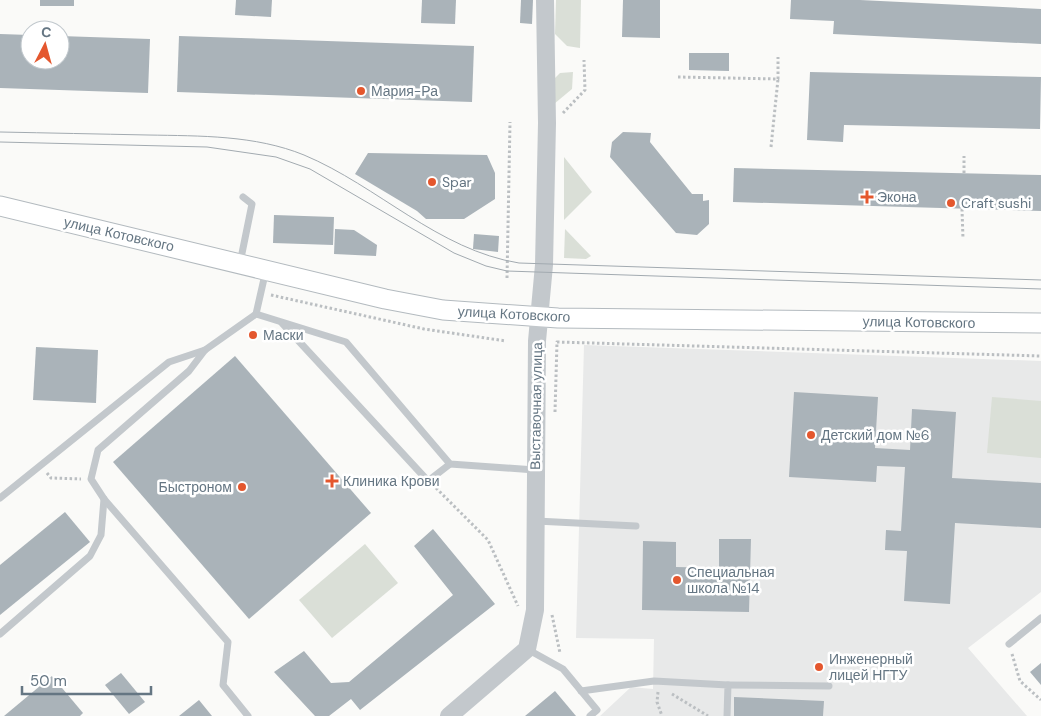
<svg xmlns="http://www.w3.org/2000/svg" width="1041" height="716" font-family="'DM Sans',sans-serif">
<rect width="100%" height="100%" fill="#fafaf8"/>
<!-- built -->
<path fill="#e8e9e9" d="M584,345L1041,361V592L968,648L1027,716H600L631,687L653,689L654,639L576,638Z"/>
<!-- green -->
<g fill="#dadfd7">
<path d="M556,0H581L580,48L567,46L555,34Z"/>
<path d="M573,72L572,89L554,104L553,80L560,73Z"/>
<path d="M564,157L592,192L564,220Z"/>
<path d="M565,229L591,256L586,259L564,258Z"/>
<path d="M992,397L1041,401V458L987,453Z"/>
<path d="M365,544L398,583L332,638L299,600Z"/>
</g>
<!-- building -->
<g fill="#aab3b9">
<rect x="40" y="0" width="34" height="6"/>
<path d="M236,0H272L271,17L235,15Z"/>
<path d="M422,0H456L455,24L421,23Z"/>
<path d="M521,0H533L532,24L520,23Z"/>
<path d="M623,0H660V38L622,37Z"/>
<path d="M791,0H860L1041,9V44L833,34L834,21L790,19Z"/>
<path d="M0,34L30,35V60H60V36L150,39L148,93L0,88Z"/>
<path d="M179,36L474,46L472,102L177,92Z"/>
<path d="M689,53H729V71L689,70Z"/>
<path d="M810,72L1041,77L1040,129L844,125L843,142L807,140Z"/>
<path d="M623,132L651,133L650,142L692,194H703V201L709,200V224L697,235L676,233L610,157L612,142Z"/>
<path d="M368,153L487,155L495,173V199L464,219H426L417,211L355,174Z"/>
<path d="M734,168L1041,175V211L733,202Z"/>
<path d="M274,215L334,217L333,245L273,243Z"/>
<path d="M335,229L354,230L377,245L376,256L334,254Z"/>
<path d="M474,234L499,236L498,252L473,249Z"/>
<path d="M36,347L98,350L96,403L33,400Z"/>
<path d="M235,356L371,513L249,619L113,462Z"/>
<path d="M794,392L878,397L875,448L910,450L912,409L956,412L952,478L1041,483V528L955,523L950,604L904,601L907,551L885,550L886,530L901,531L905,467L877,466L876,482L789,477Z"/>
<path d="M65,512L90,542L0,615V565Z"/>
<path d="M433,529L495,604L360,710L351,699L329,716H315L274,672L304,651L331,683L349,682L453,595L414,546Z"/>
<path d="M719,539H751L749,612L642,610L643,541L676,542V567L719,568Z"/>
<path d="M1041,663V685L1030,672Z"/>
<path d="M121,673L145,702L129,714L105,685Z"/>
<path d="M52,676L83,713L80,716H4Z"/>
<path d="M555,691L576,716H525Z"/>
<path d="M734,697L824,701L823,716H734Z"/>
<path d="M199,700L212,716H179Z"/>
</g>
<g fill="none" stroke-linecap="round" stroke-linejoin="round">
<!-- secondary casing -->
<g stroke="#b3babf" stroke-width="21">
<path id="secondary" d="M0,206L385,299L443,310L558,318L1041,323"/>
</g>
<!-- path -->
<g stroke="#bbbfc2" stroke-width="3" stroke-dasharray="2.5 2.5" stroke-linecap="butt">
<path d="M678,77L778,79V57"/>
<path d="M563,113L585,90L584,60"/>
<path d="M771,147L778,79"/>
<path d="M964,173V156"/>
<path d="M962,209L963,239"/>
<path d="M507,278L510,122"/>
<path d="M271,295L424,329L506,341"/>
<path d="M555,412L557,342L1041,356"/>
<path d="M47,473L51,478L81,479"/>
<path d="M436,488L488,540L518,606"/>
<path d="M552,615L560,653"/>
<path d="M1012,654L1020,681L1041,700"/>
<path d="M658,692L657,702L662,716"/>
<path d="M672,694L708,716"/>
</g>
<!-- service -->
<g stroke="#c3c8cc" stroke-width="7">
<path d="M240,263L252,204L243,197"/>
<path d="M266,270L256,314L346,342L450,464L535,470"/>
<path d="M282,323L428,481L450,464"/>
<path d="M0,498L169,362L205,350"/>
<path d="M536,521L636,526"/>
<path d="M0,634L90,556L101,535L104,499"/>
<path d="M1009,644L1041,618"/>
<path d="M527,649L563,669L597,710L590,716"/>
<path d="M728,685L829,686"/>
<path d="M581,691L654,681L728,685L727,716"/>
<path d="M248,716L223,685L228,642L104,499L91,479L98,450L189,371L205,350L256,314"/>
</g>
<!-- tertiary -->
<path stroke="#c3c8cc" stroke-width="18" d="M449,716L527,649L535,610L537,341L544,265L547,123L545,0"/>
<!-- secondary -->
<use href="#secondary" stroke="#fff" stroke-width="19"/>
<!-- tram -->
<g stroke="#a2aab0" stroke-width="1">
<path d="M0,132C49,133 98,134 148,135C200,136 255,135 304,155C378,186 438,250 519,263L1041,280"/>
<path d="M0,142L207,147L276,157L310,169L454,253L486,266L507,271L1041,289"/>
</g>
</g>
<!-- markers -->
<g fill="#e4572e" stroke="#fff" stroke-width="2">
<circle cx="361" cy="91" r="5"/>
<circle cx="432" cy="182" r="5"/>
<path d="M864.5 189.5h5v5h5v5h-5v5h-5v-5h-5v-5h5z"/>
<circle cx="951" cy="203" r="5"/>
<circle cx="253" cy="335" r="5"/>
<circle cx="811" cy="435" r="5"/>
<path d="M329.5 473.5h5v5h5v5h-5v5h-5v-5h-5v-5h5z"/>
<circle cx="242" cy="487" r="5"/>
<circle cx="677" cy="580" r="5"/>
<circle cx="819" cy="667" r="5"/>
</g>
<g text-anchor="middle" stroke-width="5" stroke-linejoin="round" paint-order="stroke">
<!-- poi labels -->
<g font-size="14" fill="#657683" stroke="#fff" text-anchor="start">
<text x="371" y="96">Мария-Ра</text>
<text x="442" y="187">Spar</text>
<text x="877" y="202">Экона</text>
<text x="961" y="208">Craft sushi</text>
<text x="263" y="340">Маски</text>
<text x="821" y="440">Детский дом №6</text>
<text x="343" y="486">Клиника Крови</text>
<text x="232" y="492" text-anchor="end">Быстроном</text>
<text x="687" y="577">Специальная<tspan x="687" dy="16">школа №14</tspan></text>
<text x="829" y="664">Инженерный<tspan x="829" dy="16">лицей НГТУ</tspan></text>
</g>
<!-- street labels -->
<g font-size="14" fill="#657683" stroke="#fff">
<text transform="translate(119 234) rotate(13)" y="5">улица Котовского</text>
<text transform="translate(514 314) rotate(3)" y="5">улица Котовского</text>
<text transform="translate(919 322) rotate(1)" y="5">улица Котовского</text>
<text transform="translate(536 406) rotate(-89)" y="5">Выставочная улица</text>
</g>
</g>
<!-- north arrow -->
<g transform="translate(45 45) rotate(6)"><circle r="24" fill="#ffffff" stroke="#c1c8cd"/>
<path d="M0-4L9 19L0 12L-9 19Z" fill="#e4572e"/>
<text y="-8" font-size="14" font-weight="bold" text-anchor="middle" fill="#657683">С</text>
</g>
<!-- scale -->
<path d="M22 686v8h129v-8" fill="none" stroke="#657683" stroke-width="2.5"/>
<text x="30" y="686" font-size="15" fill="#657683" stroke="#ffffff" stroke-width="4" paint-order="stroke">50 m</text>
</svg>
